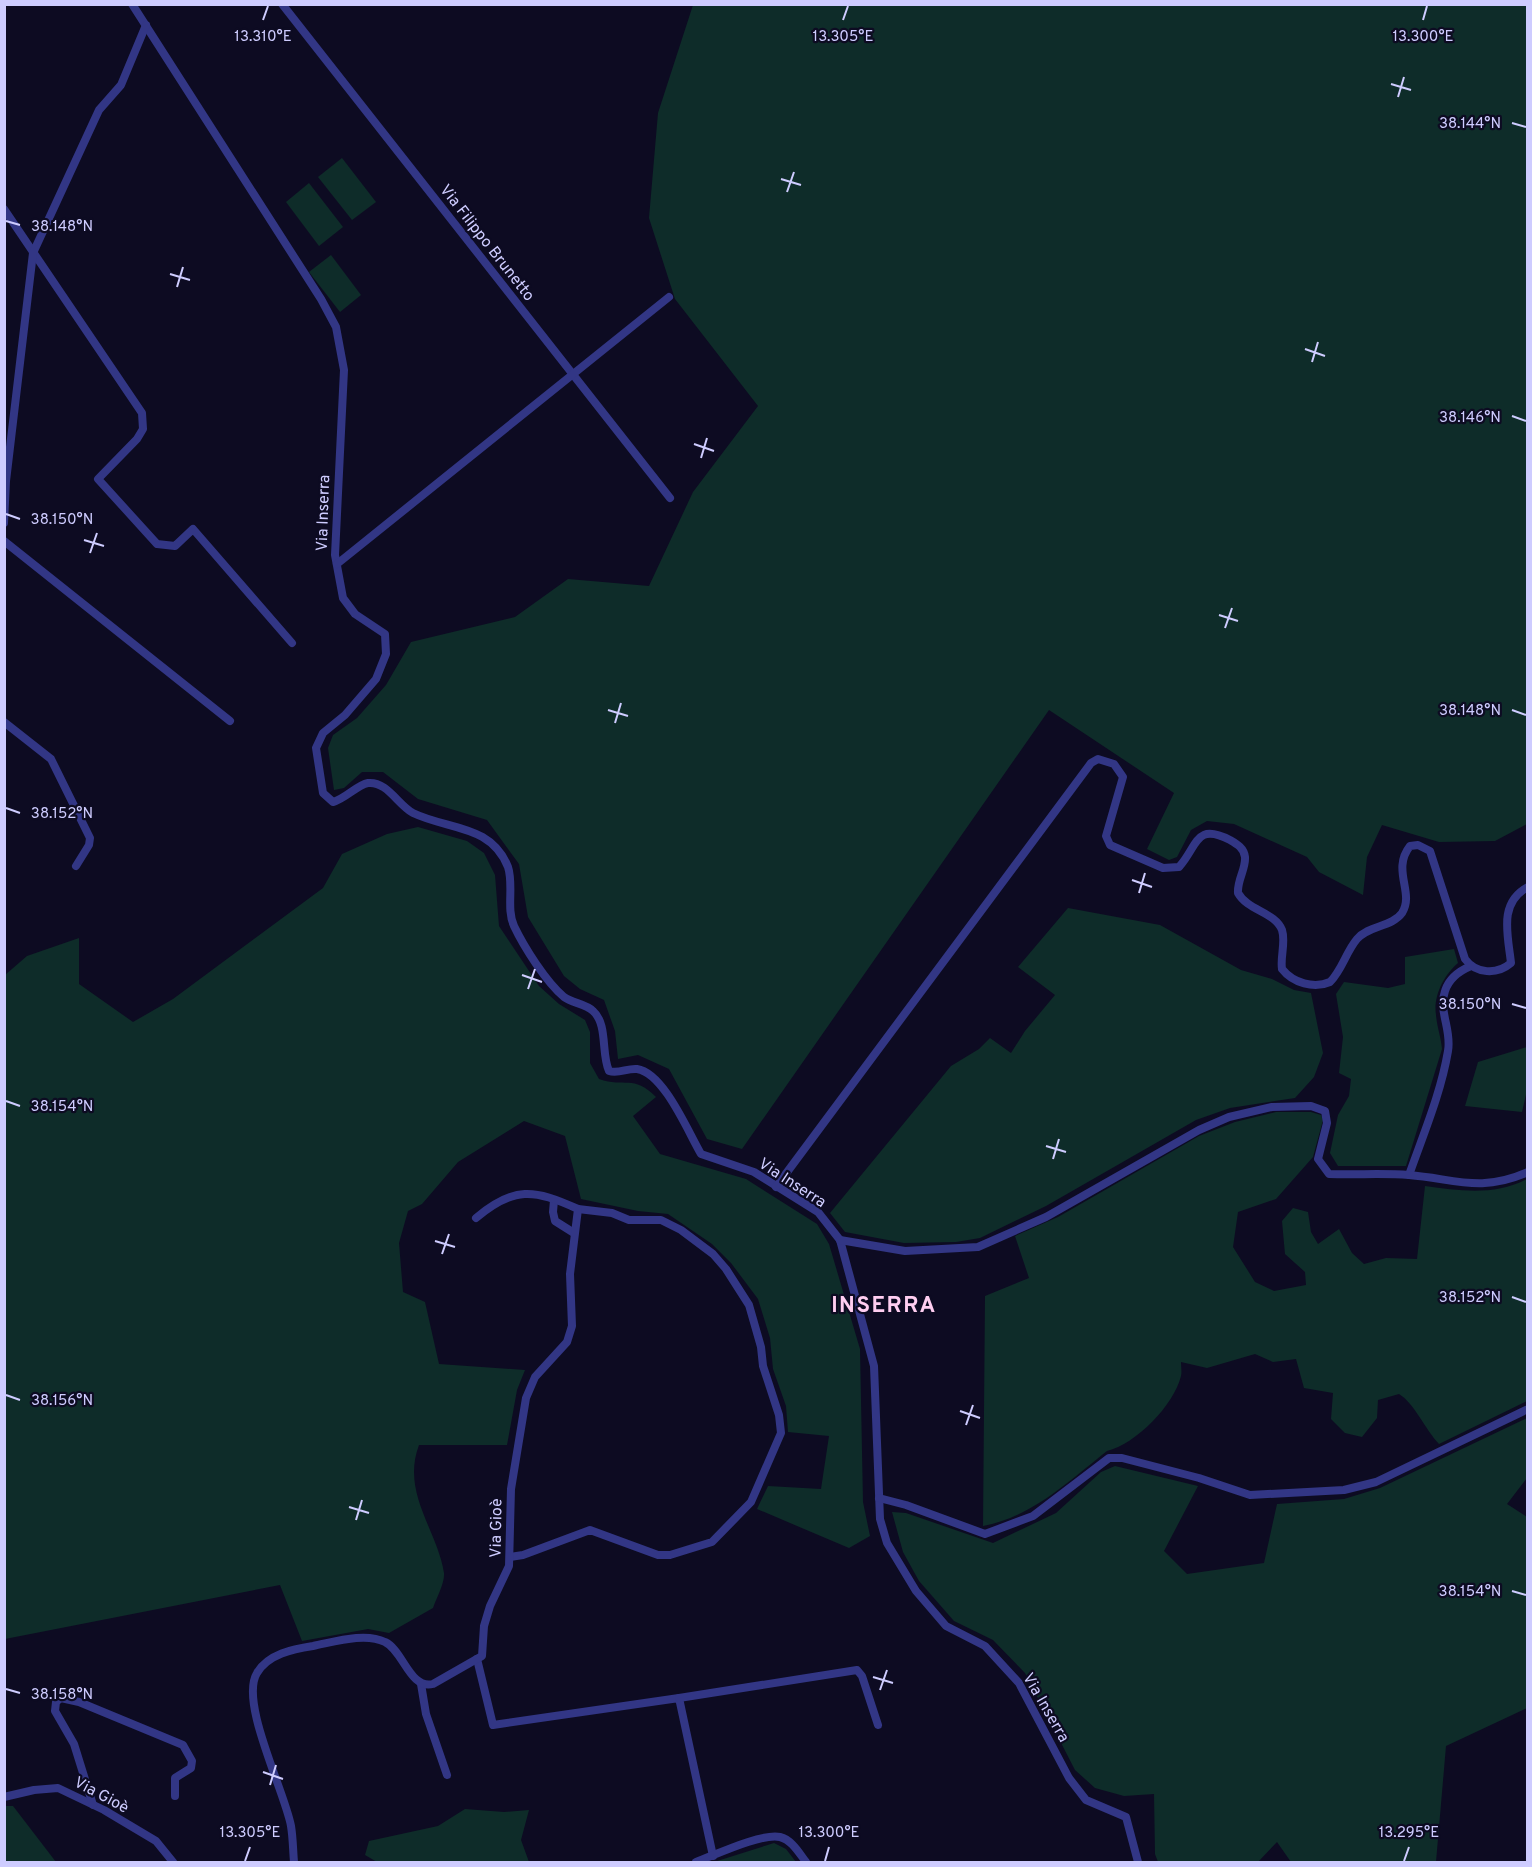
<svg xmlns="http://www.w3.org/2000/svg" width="1532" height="1867" font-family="Overpass,sans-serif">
<rect width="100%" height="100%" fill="#0d0b22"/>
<!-- green -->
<g fill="#0e2c29">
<path d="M693,5H1527V824L1495,841L1439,842L1382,825L1367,857L1363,895L1319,872L1307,857L1234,824L1207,821L1191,830L1177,857L1169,860L1147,849L1174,793L1049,710L742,1149L707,1139L669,1069L638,1055L618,1059L615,1031L604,1000L580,989L564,976L528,917L519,864L487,820L418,799L383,772H362L344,788L334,790L328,748L333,735L357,718L386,685L411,642L515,617L568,579L649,586L693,492L758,406L675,299L649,218L658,113Z"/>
<path d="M342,158L376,202L352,220L318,177Z"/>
<path d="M309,183L343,227L319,246L286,202Z"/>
<path d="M331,255L361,295L340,312L309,272Z"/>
<path d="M418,827L467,841L484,853L495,875L499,926L539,986L559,1004L585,1020L590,1032V1063L599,1079C625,1088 633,1074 656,1097L633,1116L660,1154L746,1179L817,1224L829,1244L860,1349L863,1502L870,1536L849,1548L757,1509L768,1486L821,1489L829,1436L788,1432L786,1406L773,1369L770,1338L758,1299L731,1263L712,1244L668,1214L638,1211L581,1199L565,1136L524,1121L458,1162L422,1204L408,1211L399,1243L403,1292L425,1302L439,1364L525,1370L517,1390L507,1445H419C401,1493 437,1529 444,1573C445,1583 436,1599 433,1608L389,1633L368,1629L302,1641L280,1585L5,1639V975L27,956L79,938V984L133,1022L173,999L323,888L342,854L387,834Z"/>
<path d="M1068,908L1160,925L1241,970L1272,979L1294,990L1311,993L1323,1053L1314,1077L1295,1098L1230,1108L1196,1120L1046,1206L980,1238L956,1242L904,1243L845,1232L830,1213L951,1066L979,1049L990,1038L1011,1053L1025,1031L1055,995L1018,967Z"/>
<path d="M1454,949L1458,963C1444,975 1433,996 1436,1015C1437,1027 1441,1037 1442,1049L1406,1166H1338L1330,1153L1338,1115L1349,1096L1351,1079L1339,1073L1343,1037L1336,994L1344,982L1388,988L1405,984V957Z"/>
<path d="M1527,1047V1090L1522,1112L1465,1106L1478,1062Z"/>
<path d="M1276,1112H1311L1321,1115L1323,1120L1313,1157L1276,1199L1238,1212L1233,1247L1255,1282L1274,1291L1306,1285L1305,1272L1285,1254L1282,1221L1293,1208L1308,1212L1311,1232L1318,1244L1339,1229L1352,1253L1364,1264L1386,1258L1417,1259L1425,1186C1460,1191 1495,1196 1527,1179V1401L1439,1444C1425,1429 1414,1403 1399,1394L1378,1400L1377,1418L1362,1437L1345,1433L1331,1419L1333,1393L1304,1388L1296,1359L1273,1362L1255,1354L1207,1368L1181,1362C1181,1366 1182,1372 1181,1376C1174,1405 1136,1444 1107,1451C1069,1481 1032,1517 983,1526L985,1296L1029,1278L1015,1236L1058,1217L1199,1136L1235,1122Z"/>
<path d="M1527,1418V1478L1507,1504L1527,1517V1708L1446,1746L1436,1862H1291L1277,1842L1258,1862H1158L1155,1854L1154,1794L1124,1796L1095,1788L1075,1770L1025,1673L993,1640L954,1621L919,1581L903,1552L892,1512L906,1513L993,1543L1056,1513L1101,1472L1115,1466L1198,1486L1164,1551L1187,1574L1264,1563L1277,1504L1344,1499L1380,1488Z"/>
<path d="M5,1806H13L56,1862H5Z"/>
<path d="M465,1809L504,1812L529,1810L521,1840L529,1862H377L365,1855L369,1841L438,1826Z"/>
<path d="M774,1843L786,1849L796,1862H714Z"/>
</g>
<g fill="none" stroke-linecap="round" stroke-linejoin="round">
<!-- street -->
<g stroke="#323685" stroke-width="8">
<path d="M132,4L321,299L336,327L344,370L335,555L343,598L355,614L385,634L386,654L376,679L345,715L323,733L316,748L323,793L333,802C345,799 357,785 368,783C387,781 398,805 413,813C448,830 491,824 508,867C514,885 506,909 514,926C524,947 546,982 564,997C572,1003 586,1004 593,1011C608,1024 601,1054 609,1071C619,1074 627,1068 637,1069C664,1073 688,1132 701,1154L754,1172L818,1212L840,1240L874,1366L880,1519L887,1543L916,1591L946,1626L985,1646L1019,1683L1069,1778L1086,1800L1126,1817L1138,1862"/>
<path d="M282,4L670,498"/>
<path d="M4,209L142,413L143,429L137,439L98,479L157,544L175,546L193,529L292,643"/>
<path d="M4,523L6,481L33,253L99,110L121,85L146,25"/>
<path d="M4,541L230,721"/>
<path d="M337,564L669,297"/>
<path d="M4,722L51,759L90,838L89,845L76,866"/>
<path d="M1409,1175C1423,1135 1441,1093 1448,1051C1452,1030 1438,1011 1445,991C1449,978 1459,971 1471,966"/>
<path d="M776,1187L1091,763L1098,759L1114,764L1123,777L1106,836L1110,845L1163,868L1179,867C1198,846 1195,822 1230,840C1237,844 1244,848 1245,857C1246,869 1237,880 1238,893C1248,911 1275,912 1282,930C1286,942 1280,957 1282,969C1293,983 1314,989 1330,982C1342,970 1346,952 1357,939C1369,925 1392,927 1402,913C1415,893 1391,870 1410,846L1418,845L1430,851L1465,959C1476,974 1497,975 1511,963C1508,935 1498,903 1528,887"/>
<path d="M554,1200L553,1212L555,1221L574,1233"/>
<path d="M840,1240L905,1251L978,1247L1046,1217L1199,1130L1229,1117L1272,1107L1311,1106L1325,1111L1327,1123L1318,1159L1329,1174C1356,1175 1383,1173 1409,1175C1456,1179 1480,1193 1528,1172"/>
<path d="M879,1498L906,1505L985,1534L1033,1516L1109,1458H1122L1199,1478L1250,1495L1344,1490L1376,1482L1528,1409"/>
<path d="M510,1557L523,1555L590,1530L658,1555H670L712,1542L751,1502L781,1433L779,1415L763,1366L761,1347L749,1305L726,1269L713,1254L681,1230L661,1220H629L612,1213L578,1209"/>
<path d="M477,1659L493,1725L679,1698L713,1856"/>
<path d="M421,1684L426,1714L447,1775"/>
<path d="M679,1698L857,1670L862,1676L878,1725"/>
<path d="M4,1797L34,1790L58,1788L104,1810L156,1841L173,1862"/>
<path d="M93,1805L74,1744L55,1711L56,1702L61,1698L79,1702L183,1745L192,1761L191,1768L175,1778V1796"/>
<path d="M294,1862C293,1851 293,1838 291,1826C285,1792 239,1702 257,1673C268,1654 293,1649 313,1646C334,1642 365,1632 385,1642C403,1650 410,1690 433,1684L482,1656L484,1626L490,1606L509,1566L511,1489L526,1398L535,1377L567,1342L572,1326L570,1274L578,1209C534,1189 514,1186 476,1218"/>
<path d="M696,1862C715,1855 761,1833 780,1837C792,1840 799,1853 806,1862"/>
</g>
</g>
<!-- ticks -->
<path fill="none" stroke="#ceccff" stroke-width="2" d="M263,20L268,6M843,20L848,6M1423,20L1427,6M1391,84L1411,90M1398,97L1404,77M1512,123L1526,127M781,179L801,185M787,192L794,172M6,221L20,225M170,274L190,280M177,287L183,267M1305,349L1325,356M1312,362L1318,342M1512,416L1526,421M694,444L714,451M701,458L707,438M6,514L20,519M84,540L104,546M90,553L97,533M1219,615L1238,621M1225,628L1232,608M608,710L628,716M1512,710L1526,715M615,723L621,703M6,808L20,813M1132,880L1152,887M1139,893L1145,873M522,975L542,982M528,989L535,969M1512,1004L1526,1008M6,1101L20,1106M1046,1146L1066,1152M1053,1159L1059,1139M435,1241L455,1247M442,1254L449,1234M1512,1297L1526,1302M6,1395L20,1400M960,1411L980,1418M966,1425L973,1405M349,1507L369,1513M356,1520L362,1500M1512,1591L1526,1595M873,1677L893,1683M6,1689L20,1693M880,1690L887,1670M263,1772L283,1779M270,1785L276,1765M245,1861L250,1847M825,1861L829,1847M1404,1861L1409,1847"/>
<g text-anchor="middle" stroke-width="4.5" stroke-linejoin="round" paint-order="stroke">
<!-- street labels -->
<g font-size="16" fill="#ceccff" stroke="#0d0b22">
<text transform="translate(488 242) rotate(52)" y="6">Via Filippo Brunetto</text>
<text transform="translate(322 513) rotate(-88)" y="6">Via Inserra</text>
<text transform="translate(793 1182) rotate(33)" y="6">Via Inserra</text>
<text transform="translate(495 1528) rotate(-89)" y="6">Via Gioè</text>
<text transform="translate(1047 1707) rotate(60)" y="6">Via Inserra</text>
<text transform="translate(102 1794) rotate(28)" y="6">Via Gioè</text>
</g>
<!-- district labels -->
<g font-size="22" font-weight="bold" letter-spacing="1.5" fill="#ffcef1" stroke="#0d0b22">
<text x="884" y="1312">INSERRA</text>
</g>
</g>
<g font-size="15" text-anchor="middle" fill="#ceccff" stroke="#0d0b22" stroke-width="4.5" stroke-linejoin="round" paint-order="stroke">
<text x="263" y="41">13.310°E</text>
<text x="843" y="41">13.305°E</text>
<text x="1423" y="41">13.300°E</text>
<text x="1470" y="128">38.144°N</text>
<text x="62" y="231">38.148°N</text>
<text x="1470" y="422">38.146°N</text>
<text x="62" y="524">38.150°N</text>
<text x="1470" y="715">38.148°N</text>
<text x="62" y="818">38.152°N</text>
<text x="1470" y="1009">38.150°N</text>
<text x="62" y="1111">38.154°N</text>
<text x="1470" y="1302">38.152°N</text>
<text x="62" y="1405">38.156°N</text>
<text x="1470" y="1596">38.154°N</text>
<text x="62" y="1699">38.158°N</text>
<text x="250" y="1837">13.305°E</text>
<text x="829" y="1837">13.300°E</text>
<text x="1409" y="1837">13.295°E</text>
</g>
<!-- border -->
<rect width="1532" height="1867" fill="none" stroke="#ceccff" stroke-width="12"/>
</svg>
